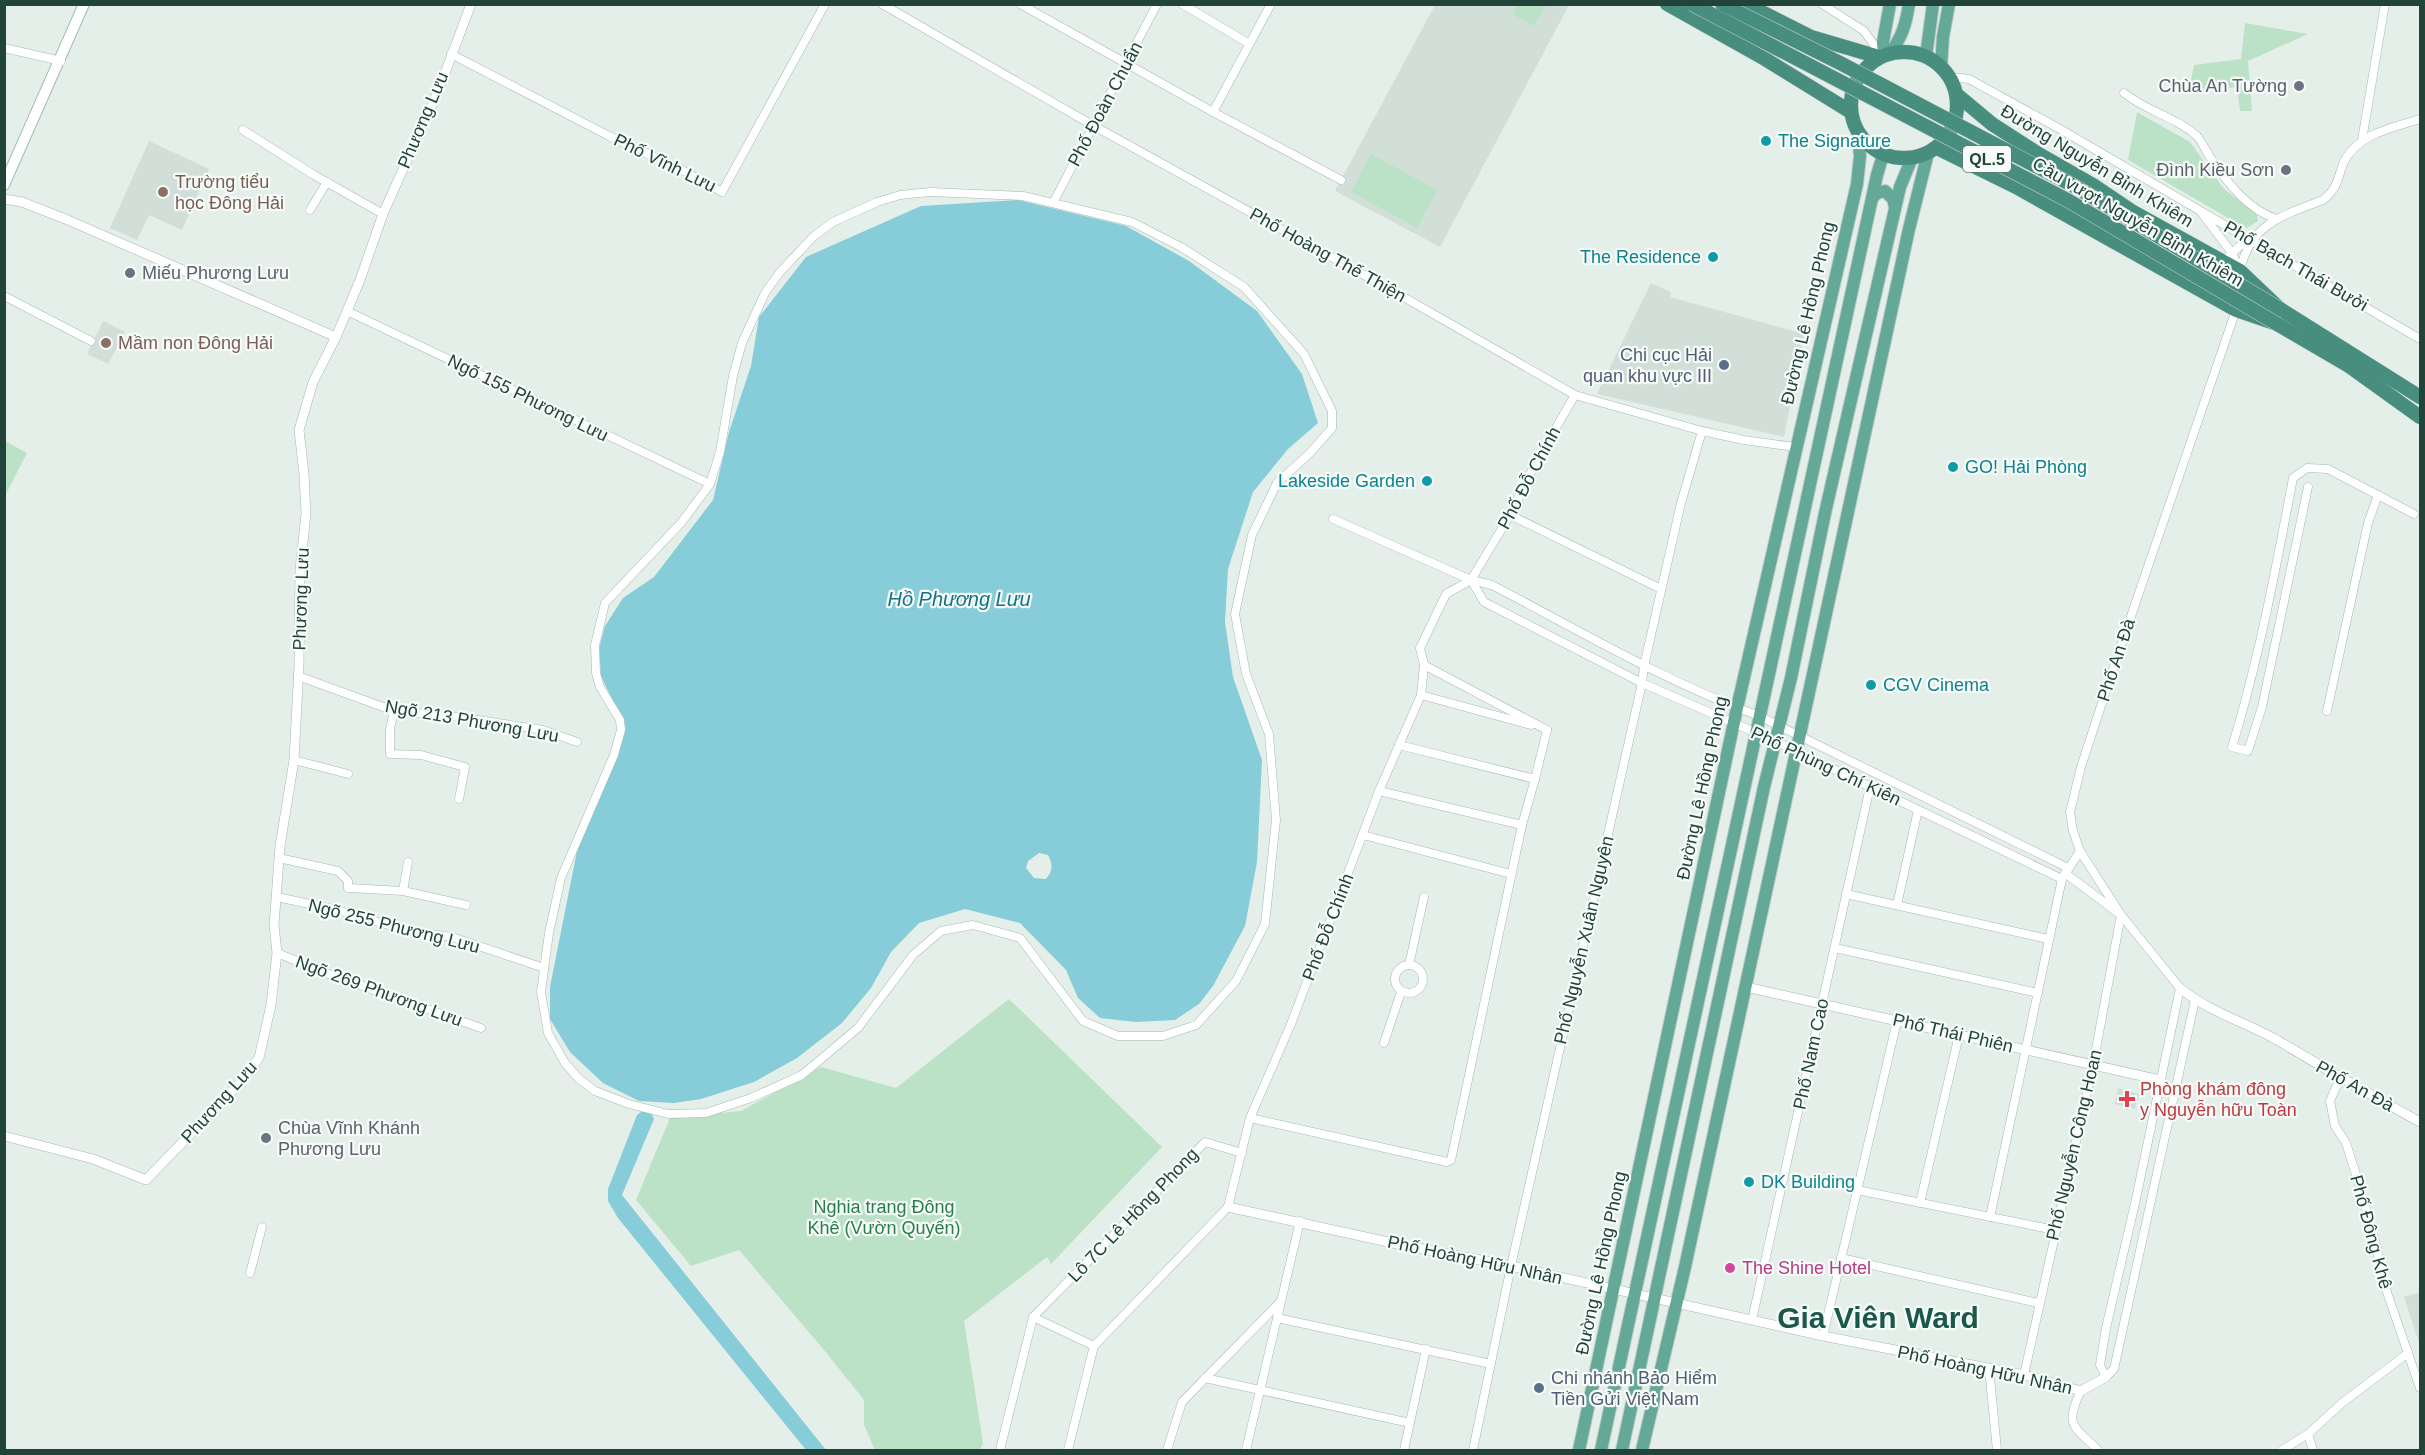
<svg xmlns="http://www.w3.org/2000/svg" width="2425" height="1455" font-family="Helvetica,sans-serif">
<rect width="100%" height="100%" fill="#e4efea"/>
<!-- built -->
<g fill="#d2dfd9">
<path d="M1435,5H1569L1440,247L1335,191Z"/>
<path d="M149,141L209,169L182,230L149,215L137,240L110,228Z"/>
<path d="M1651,283L1671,292L1670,297L1804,334L1784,437L1597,394Z"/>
<path d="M103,321L125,332L108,364L87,354Z"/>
<path d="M2118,1088L2139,1094L2135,1109L2115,1104Z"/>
<path d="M2420,1292V1346L2404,1297Z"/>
</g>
<!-- green -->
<g fill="#bbe2c6">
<path d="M1517,5V4L1546,5L1534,26L1512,14Z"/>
<path d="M2245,23L2308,34L2248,61L2252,111H2240L2237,87L2204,90L2190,86L2194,65L2241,59Z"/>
<path d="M2137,112L2190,142L2223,188L2257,215L2258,221L2247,228L2242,226L2128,160Z"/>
<path d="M1371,154L1437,190L1417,228L1351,192Z"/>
<path d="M5,441L27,453L5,496Z"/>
<path d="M1009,999L1162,1147L1051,1264L1047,1257L964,1321L983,1443L980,1450H875L864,1425V1400L824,1350L739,1250L691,1266L636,1200L670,1118L741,1111L821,1067L896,1088Z"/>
</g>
<!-- water -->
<g fill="#87ccd9" fill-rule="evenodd">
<path d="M1018,200L1126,226L1189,261L1257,311L1302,374L1318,423L1288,449L1253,492L1228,569L1225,622L1233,677L1262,760L1257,862L1245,926L1213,986L1199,1004L1175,1020L1136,1022L1100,1018L1078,998L1066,970L1020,923L965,909L919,923L891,952L871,988L842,1023L797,1058L754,1082L701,1099L674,1103L639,1101L603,1083L570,1052L550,1019V987L577,851L626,728L601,676L599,649L605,626L623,598L654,577L713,500L729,432L751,366L759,317L806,257L921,206ZM1039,853L1048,855C1053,865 1053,870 1046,879L1034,878L1026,868L1028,861Z"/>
<path d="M645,1109L650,1111L654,1119L622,1195L826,1450H806L618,1218L608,1201V1189L637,1115Z"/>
</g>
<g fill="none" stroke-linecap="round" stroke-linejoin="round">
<!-- minor casing -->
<g stroke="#a6b8b2" stroke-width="9">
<g id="minor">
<path d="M882,4L1094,126L1393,291L1575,395L1702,431L1744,440L1795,447"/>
<path d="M1020,4L1213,112L1341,180"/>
<path d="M1182,4L1248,43"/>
<path d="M1822,4L1864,31L1882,56"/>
<path d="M4,48L61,61"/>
<path d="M451,54L609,136L680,169L722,192L825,4"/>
<path d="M1949,77L1969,79L2060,129L2420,339"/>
<path d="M2124,93C2146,111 2176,117 2197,136C2203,143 2206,152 2212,160C2227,182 2249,211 2277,219"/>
<path d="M1213,112L1271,4"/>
<path d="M243,130L314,175L383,214"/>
<path d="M2362,140L2385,4"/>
<path d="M930,192L1023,196L1132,222L1181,247L1244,287L1304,354L1332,411V428L1310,453L1277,483L1252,535L1235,614L1246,674L1269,734L1276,820L1265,924L1236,981L1196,1025L1163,1036H1118L1083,1021L1020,938L973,925L941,931L913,955L858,1028L802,1075L751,1098L706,1113L668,1114L629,1104L595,1091L579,1079L565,1063L548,1033L541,992L549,933L561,878L614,755L621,730L620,720L600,687L596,673L595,645L605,603L681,523L710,484L720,452L733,376L742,343L765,293L780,272L813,237L833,222L877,202L900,195Z"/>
<path d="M1053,203L1157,4"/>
<path d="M310,210L327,182"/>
<path d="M2201,212L2232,253L2239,270"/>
<path d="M2229,256L2242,244L2252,240"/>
<path d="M2240,271C2249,224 2284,215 2323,200C2338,188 2337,180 2343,164C2356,134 2392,128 2420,119"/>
<path d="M4,296L91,341"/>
<path d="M347,311L710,484"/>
<path d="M2308,487L2262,707L2248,751L2232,747C2259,659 2276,568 2293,478L2307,468L2328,469L2414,514"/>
<path d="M1510,515L1661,589"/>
<path d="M1333,519L1471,580L1492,585C1580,631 1666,682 1759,716L2068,868"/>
<path d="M1471,580L1484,602L1642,683L1775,741L2062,879"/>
<path d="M1424,665L1547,730"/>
<path d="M298,676L394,711L459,717L543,730L577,742"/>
<path d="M1421,695L1531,725"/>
<path d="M394,711L390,729V754L421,755L465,767L459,799"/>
<path d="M2327,711L2368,523L2378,495"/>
<path d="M1399,745L1535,779L1547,730"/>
<path d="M294,760L348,774"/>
<path d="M1379,791L1522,825L1535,779"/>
<path d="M1363,835L1511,874"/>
<path d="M279,858L338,871L348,881V888L403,891L466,905"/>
<path d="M403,891L408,862"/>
<path d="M1846,894L2048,939"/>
<path d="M277,897L337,910L409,931L452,937L544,968"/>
<path d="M1897,905L1918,810"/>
<path d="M1835,948L2038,993"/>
<path d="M277,953L334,976L481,1028"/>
<circle cx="1409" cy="979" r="14"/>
<path d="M1409,965L1424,897"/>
<path d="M2195,1000L2114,1369L2106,1377L2100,1365L2106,1328L2136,1199L2180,988L2121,915L2080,851L2073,831L2070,812L2081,767L2116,660L2236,310"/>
<path d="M1384,1043L1401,992"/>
<path d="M2343,1078L2336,1087L2330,1101L2335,1126L2346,1143L2359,1184L2377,1248L2381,1275L2420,1388"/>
<path d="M1250,1118L1447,1162L1451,1160L1522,825"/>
<path d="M1857,1190L2055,1230"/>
<path d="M1920,1203L1959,1035"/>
<path d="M1990,1217L2062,879L2080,851"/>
<path d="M1841,1258L2038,1303"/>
<path d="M250,1273L262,1227"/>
<path d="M1033,1317L1094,1346"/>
<path d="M1277,1318L1491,1364"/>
<path d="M1752,1320L1870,787"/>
<path d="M1823,1336L1897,1021"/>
<path d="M1989,1368L1997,1450"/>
<path d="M2024,1375L2093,1065L2121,915L2065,873"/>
<path d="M1205,1378L1410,1423"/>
<path d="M2081,1391C2063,1426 2075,1427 2098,1450"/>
<path d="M2308,1434L2313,1450"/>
<path d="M1000,1450L1033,1317L1205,1142L1242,1153"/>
<path d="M1068,1450L1094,1346L1228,1207L1250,1118L1291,1024L1379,791L1421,695L1424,665L1420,648L1446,594L1471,580L1510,515L1536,462L1575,395"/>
<path d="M1167,1450L1182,1402L1280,1302"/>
<path d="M1246,1450L1300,1221"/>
<path d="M1404,1450L1426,1349"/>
<path d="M1473,1450L1511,1266L1642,683L1644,666L1681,503L1702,431"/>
<path d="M2282,1450L2308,1434L2342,1403L2408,1353"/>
</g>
</g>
<!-- tertiary casing -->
<g stroke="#a6b8b2" stroke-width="10">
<g id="tertiary">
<path d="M4,199L22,202L68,220L336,337"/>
<path d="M1746,987L2160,1080"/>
<path d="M2180,988C2209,1012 2245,1022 2277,1040C2324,1068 2372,1096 2420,1122"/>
<path d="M4,1136L93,1159L146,1180L237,1086L259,1058L271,1005L277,953L274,925L280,846L294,760L299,666L300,570L306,514L304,474L299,430L313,382L336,337L360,280L383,214L439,89L471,4"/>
<path d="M1228,1207L1402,1245L1511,1266L1823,1336L2024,1375L2081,1391L2106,1377"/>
</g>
</g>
<!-- secondary casing -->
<g stroke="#a1bcb3" stroke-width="12">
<path id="secondary" d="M4,185L84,4"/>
</g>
<!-- primary casing -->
<g stroke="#c1cac8" stroke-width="14">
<g id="primary">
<path d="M1889,54C1902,38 1906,24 1909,4"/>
<path d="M1884,55L1883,42L1890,4"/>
<path d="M1926,56L1933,4"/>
<path d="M1941,67L1943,37L1949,4"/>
<path d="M1872,198L1877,193L1885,191L1893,199L1895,207"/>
<path d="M1579,1450L1737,708L1857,184L1860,156L1858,133"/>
<path d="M1601,1450L1877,175L1883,155"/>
<path d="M1622,1450L1764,787L1791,678L1825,513L1900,187L1912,158"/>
<path d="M1642,1450L1685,1267L1909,229L1928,153"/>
</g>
</g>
<!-- trunk casing -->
<g stroke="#c1cac8" stroke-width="15">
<g id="trunk">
<path d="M1667,4L1765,59L1851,112"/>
<path d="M1746,4L1811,37L1879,57"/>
<circle cx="1904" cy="105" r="53"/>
<path d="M1956,94L1992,124L2037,153L2093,185L2133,212L2240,271L2280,309L2420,397"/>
<path d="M1937,148L2016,187L2236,310L2277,324L2349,366L2420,417"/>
</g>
</g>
<!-- minor -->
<use href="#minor" stroke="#fff" stroke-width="8"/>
<!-- tertiary -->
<use href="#tertiary" stroke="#fff" stroke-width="9"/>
<!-- secondary -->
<use href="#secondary" stroke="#fff" stroke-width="10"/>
<!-- primary -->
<use href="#primary" stroke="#64a997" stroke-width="12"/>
<!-- trunk -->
<use href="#trunk" stroke="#478e7e" stroke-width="14"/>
<!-- trunk-bridge casing -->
<g stroke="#c1cac8" stroke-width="15" stroke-linecap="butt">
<g id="trunk-bridge">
<path d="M1692,4L2069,201L2277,324"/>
<path d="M1722,4L1840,63L2074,186L2280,309"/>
</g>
</g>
<!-- trunk-bridge -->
<use href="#trunk-bridge" stroke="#478e7e" stroke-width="14"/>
</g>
<!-- markers -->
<g fill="#6b7280" stroke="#f6fbf8" stroke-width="2">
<circle cx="2299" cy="86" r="6"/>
<circle cx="2286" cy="170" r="6"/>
<circle cx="130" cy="273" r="6"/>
<circle cx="266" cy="1138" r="6"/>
</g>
<g fill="#0f9aa8" stroke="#f6fbf8" stroke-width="2">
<circle cx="1766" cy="141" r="6"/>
<circle cx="1713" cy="257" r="6"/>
<circle cx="1953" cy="467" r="6"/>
<circle cx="1427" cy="481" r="6"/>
<circle cx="1871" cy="685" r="6"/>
<circle cx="1749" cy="1182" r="6"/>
</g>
<g fill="#8d6e63" stroke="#f6fbf8" stroke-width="2">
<circle cx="163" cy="192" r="6"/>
<circle cx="106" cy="343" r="6"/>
</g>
<g fill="#5c6f8a" stroke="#f6fbf8" stroke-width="2">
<circle cx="1724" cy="365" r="6"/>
<circle cx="1539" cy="1388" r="6"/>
</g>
<path fill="#e0444e" stroke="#f6fbf8" stroke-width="2" d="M2124 1090h6v6h6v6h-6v6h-6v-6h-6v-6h6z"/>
<circle fill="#d1479c" stroke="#f6fbf8" stroke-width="2" cx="1730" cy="1268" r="6"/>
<g text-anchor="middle" stroke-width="4.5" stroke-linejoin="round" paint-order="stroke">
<!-- shield labels -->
<rect fill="#f6fbf8" stroke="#617a73" stroke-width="1.5" x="1963" y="146" width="48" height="26" rx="4.5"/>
<g font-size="16" font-weight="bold" fill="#21433a">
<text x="1987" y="165">QL.5</text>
</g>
<!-- worship labels -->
<g font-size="18" fill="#5b616d" stroke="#f6fbf8" text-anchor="end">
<text x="2287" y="92">Chùa An Tường</text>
<text x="2274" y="176">Đình Kiều Sơn</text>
<text x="142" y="279" text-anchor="start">Miếu Phương Lưu</text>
<text x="278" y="1134" text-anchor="start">Chùa Vĩnh Khánh<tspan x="278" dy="21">Phương Lưu</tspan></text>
</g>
<!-- street labels -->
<g font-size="18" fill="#21433a" stroke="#f6fbf8">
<text transform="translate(1105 104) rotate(-62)" y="6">Phố Đoàn Chuẩn</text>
<text transform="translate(423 120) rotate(-67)" y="6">Phương Lưu</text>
<text transform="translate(665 163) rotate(26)" y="6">Phố Vĩnh Lưu</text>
<text transform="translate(2097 166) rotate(31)" y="6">Đường Nguyễn Bỉnh Khiêm</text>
<text transform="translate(2138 222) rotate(30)" y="6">Cầu vượt Nguyễn Bỉnh Khiêm</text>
<text transform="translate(1328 255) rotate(29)" y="6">Phố Hoàng Thế Thiện</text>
<text transform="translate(2296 266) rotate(30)" y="6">Phố Bạch Thái Bưởi</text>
<text transform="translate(1808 313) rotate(-77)" y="6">Đường Lê Hồng Phong</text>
<text transform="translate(528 398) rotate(26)" y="6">Ngõ 155 Phương Lưu</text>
<text transform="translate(1529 478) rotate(-62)" y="6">Phố Đỗ Chính</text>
<text transform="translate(301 599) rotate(-88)" y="6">Phương Lưu</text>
<text transform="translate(2116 660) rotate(-72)" y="6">Phố An Đà</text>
<text transform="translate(472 721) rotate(10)" y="6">Ngõ 213 Phương Lưu</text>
<text transform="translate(1826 766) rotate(25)" y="6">Phố Phùng Chí Kiên</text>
<text transform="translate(1702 788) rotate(-78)" y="6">Đường Lê Hồng Phong</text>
<text transform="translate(394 926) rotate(14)" y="6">Ngõ 255 Phương Lưu</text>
<text transform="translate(1328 927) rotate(-69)" y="6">Phố Đỗ Chính</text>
<text transform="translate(1584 940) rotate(-77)" y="6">Phố Nguyễn Xuân Nguyên</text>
<text transform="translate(379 991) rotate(20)" y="6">Ngõ 269 Phương Lưu</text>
<text transform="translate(1953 1033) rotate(13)" y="6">Phố Thái Phiên</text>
<text transform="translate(1811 1054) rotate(-78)" y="6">Phố Nam Cao</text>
<text transform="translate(2355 1086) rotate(29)" y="6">Phố An Đà</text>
<text transform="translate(219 1102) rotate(-48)" y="6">Phương Lưu</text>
<text transform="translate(2074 1145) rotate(-77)" y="6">Phố Nguyễn Công Hoan</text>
<text transform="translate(1133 1215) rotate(-46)" y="6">Lô 7C Lê Hồng Phong</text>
<text transform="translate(2371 1232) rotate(75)" y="6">Phố Đông Khê</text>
<text transform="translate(1475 1260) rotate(12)" y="6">Phố Hoàng Hữu Nhân</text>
<text transform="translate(1601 1263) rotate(-78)" y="6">Đường Lê Hồng Phong</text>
<text transform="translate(1985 1370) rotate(12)" y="6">Phố Hoàng Hữu Nhân</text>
</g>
<!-- culture labels -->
<g font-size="18" fill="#0d838f" stroke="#f6fbf8" text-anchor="start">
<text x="1778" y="147">The Signature</text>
<text x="1701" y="263" text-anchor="end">The Residence</text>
<text x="1965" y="473">GO! Hải Phòng</text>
<text x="1415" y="487" text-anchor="end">Lakeside Garden</text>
<text x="1883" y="691">CGV Cinema</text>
<text x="1761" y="1188">DK Building</text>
</g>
<!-- education labels -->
<g font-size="18" fill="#785e54" stroke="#f6fbf8" text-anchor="start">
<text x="175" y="188">Trường tiểu<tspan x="175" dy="21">học Đông Hải</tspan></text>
<text x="118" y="349">Mầm non Đông Hải</text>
</g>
<!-- service labels -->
<g font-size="18" fill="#4e5e75" stroke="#f6fbf8" text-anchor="end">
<text x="1712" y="361">Chi cục Hải<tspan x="1712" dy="21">quan khu vực III</tspan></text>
<text x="1551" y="1384" text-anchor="start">Chi nhánh Bảo Hiểm<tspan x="1551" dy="21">Tiền Gửi Việt Nam</tspan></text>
</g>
<!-- health labels -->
<g font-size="18" fill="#be3a42" stroke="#f6fbf8" text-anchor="start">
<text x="2140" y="1095">Phòng khám đông<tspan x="2140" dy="21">y Nguyễn hữu Toàn</tspan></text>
</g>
<!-- park labels -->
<g font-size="18" fill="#277f49" stroke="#f6fbf8">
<text x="884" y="1213">Nghia trang Đông<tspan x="884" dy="21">Khê (Vườn Quyến)</tspan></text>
</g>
<!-- hotel labels -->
<g font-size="18" fill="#b23c85" stroke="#f6fbf8" text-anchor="start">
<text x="1742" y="1274">The Shine Hotel</text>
</g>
<!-- water labels -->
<g font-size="20" font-style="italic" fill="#147386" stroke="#f6fbf8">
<text x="959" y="606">Hồ Phương Lưu</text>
</g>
<!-- town labels -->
<g font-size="30" font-weight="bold" fill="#1a5849" stroke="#f6fbf8">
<text x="1878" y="1328">Gia Viên Ward</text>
</g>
</g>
<!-- border -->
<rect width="2425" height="1455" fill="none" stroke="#21433a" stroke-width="12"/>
</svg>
